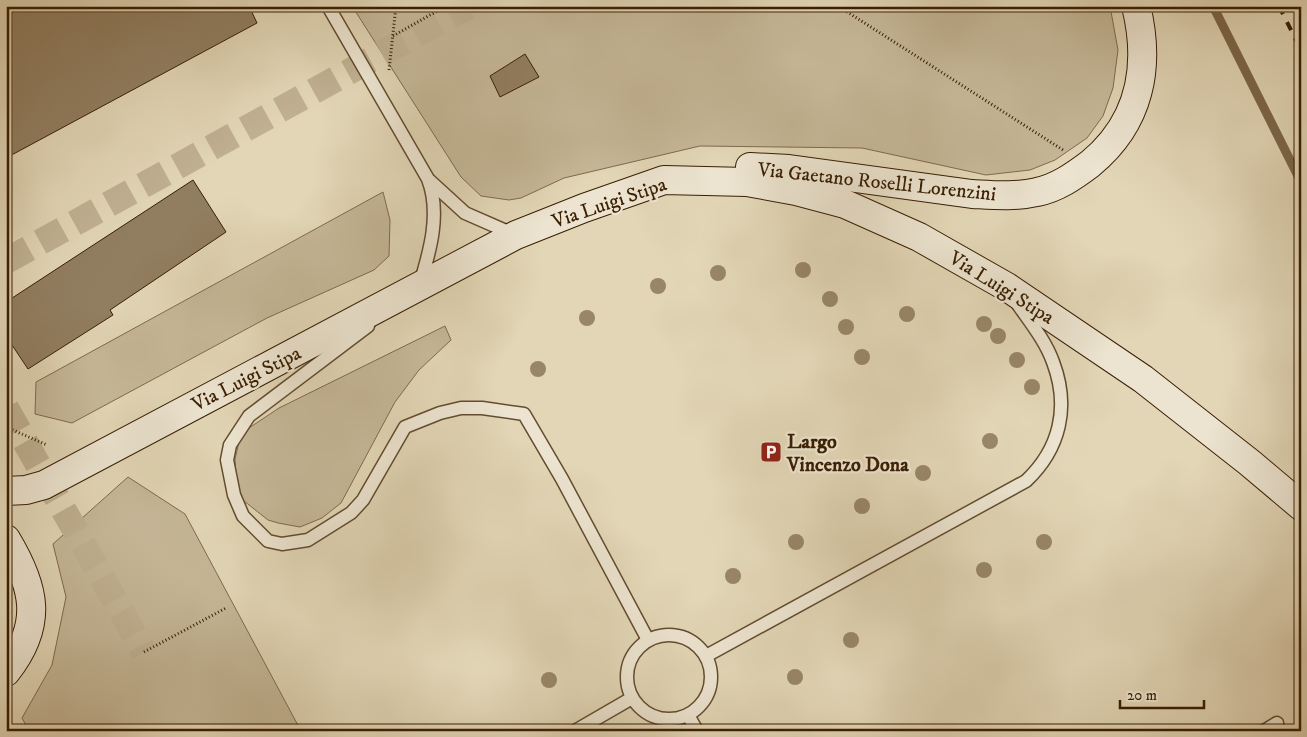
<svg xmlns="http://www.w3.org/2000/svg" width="1307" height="737" font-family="'IM FELL DW Pica',serif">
<rect width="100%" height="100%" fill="#e2d6b6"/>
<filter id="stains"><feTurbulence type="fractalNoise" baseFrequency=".004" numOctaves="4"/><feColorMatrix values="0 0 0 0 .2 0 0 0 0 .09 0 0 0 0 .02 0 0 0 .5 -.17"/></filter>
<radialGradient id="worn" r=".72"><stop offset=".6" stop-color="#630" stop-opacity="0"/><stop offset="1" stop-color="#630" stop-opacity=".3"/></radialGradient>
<!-- green -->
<g fill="#c5b797" stroke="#7f6a4c">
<path d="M352,6H1110L1118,50L1113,88L1103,116L1087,138L1055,160L1030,170L986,175L862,148L700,146L564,178L521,198L509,200L481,196L461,177Z"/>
<path d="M383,192L390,220L389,256L374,270L267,318L72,423L35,414L36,382Z"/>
<path d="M445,326L451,340L419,370L395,402L341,503L322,518L300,527L278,523L268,520L239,497L236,480L235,459L239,442L249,428L279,408Z"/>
<path d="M128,477L185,514L301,731H29L22,718L52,665L66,597L53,544Z"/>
</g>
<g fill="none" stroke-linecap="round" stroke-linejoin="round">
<!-- stream -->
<path stroke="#7c6749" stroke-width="9" d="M1213,6L1301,182"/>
</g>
<!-- building -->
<g fill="#917e60" stroke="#391e02">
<path d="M6,6H249L257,23L6,158Z"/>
<path d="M525,54L539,77L500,97L490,76Z"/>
<path d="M193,180L226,232L110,310L113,315L28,369L6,336V302Z"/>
</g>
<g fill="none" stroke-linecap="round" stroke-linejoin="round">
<!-- street-tunnel -->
<g stroke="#c0b192" stroke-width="26" stroke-dasharray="26 13" stroke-linecap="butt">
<path d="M6,261L468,6"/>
<path d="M6,408L144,652"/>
</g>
<!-- lane casing -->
<g stroke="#634c2f" stroke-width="15">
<g id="lane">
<path d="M328,6L428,179C441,213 430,251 420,284"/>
<path d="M430,181L465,213L513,234"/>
<path d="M368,326L249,416L230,445L227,460L234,495L243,516L268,541L282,544L308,540L351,513L363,500L405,427L440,413L461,408H482L524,414L562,479L648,640"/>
<circle cx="669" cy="677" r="42"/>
<path d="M706,656L1026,481C1060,449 1070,407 1053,362C1045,340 1030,322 1017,303"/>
<path d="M688,715L697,731"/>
<path d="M575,731L632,698"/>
<path d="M1264,731L1277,723"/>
</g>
</g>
<!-- secondary casing -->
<g stroke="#391e02" stroke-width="30">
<g id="secondary">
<path d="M750,167L789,169L972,194C993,195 1016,197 1037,192C1057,188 1074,176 1090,164C1140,123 1151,67 1136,6"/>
<path d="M6,491L26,490L44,485L516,235L584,208L664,180L747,182L796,191L845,204L919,237L1007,287L1143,379L1250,463L1301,506"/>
<path d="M6,539C35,587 44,624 6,672"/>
</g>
</g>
<!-- path -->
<g stroke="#391e02" stroke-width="3" stroke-dasharray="1 2.5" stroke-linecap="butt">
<path d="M838,6L1063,150"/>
<path d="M393,36L446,6"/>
<path d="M389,70L396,6"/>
<path d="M6,427L47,445"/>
<path d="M144,652L226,608"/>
</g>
<!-- lane -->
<use href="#lane" stroke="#ece4d0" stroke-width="12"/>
<!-- secondary -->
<use href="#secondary" stroke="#ece4d0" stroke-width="28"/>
<!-- rail -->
<g stroke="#391e02" stroke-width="4" stroke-dasharray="9 9" stroke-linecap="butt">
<path d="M1279,6L1301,50"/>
<path d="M1297,6L1301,14"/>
</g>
</g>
<!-- trees -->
<g fill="#988667">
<circle cx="803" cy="270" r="8"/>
<circle cx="718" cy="273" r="8"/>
<circle cx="658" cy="286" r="8"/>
<circle cx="830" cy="299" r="8"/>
<circle cx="907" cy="314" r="8"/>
<circle cx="587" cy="318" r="8"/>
<circle cx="984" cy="324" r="8"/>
<circle cx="846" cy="327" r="8"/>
<circle cx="998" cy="336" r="8"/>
<circle cx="862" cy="357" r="8"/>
<circle cx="1017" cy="360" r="8"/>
<circle cx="538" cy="369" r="8"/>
<circle cx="1032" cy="387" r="8"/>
<circle cx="990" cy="441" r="8"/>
<circle cx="923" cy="473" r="8"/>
<circle cx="862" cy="506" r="8"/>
<circle cx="796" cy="542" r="8"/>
<circle cx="1044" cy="542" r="8"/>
<circle cx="984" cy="570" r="8"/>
<circle cx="733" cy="576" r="8"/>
<circle cx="851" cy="640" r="8"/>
<circle cx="795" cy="677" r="8"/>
<circle cx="549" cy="680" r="8"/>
</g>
<!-- icons -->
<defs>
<g id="parking-square" transform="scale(1.125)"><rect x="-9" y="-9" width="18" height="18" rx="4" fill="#8f2418" stroke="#ece4d0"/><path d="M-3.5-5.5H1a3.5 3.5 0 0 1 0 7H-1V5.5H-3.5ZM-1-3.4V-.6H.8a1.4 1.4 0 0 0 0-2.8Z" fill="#fff"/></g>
</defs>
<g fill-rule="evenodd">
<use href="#parking-square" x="771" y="452"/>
</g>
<g text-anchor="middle" stroke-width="4.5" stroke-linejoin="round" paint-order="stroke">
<!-- street labels -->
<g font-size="20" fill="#391e02" stroke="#ece4d0">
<text transform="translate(877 181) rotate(6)" y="7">Via Gaetano Roselli Lorenzini</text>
<text transform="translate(609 202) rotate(-19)" y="7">Via Luigi Stipa</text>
<text transform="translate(1002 287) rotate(32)" y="7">Via Luigi Stipa</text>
<text transform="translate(246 378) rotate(-27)" y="7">Via Luigi Stipa</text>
</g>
<!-- poi labels -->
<g font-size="20" font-weight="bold" fill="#391e02" stroke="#ece4d0" text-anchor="start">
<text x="787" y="448">Largo<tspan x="787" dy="23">Vincenzo Dona</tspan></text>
</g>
</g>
<!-- margin -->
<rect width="1307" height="737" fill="none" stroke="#e2d6b6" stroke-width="25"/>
<rect x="8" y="8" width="1292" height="722" fill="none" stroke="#391e02" stroke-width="2.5"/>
<rect x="12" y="12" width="1282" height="712" fill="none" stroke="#391e02"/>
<!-- scale -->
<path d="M1120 700v8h84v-8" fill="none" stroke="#391e02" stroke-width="2.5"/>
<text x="1127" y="700" font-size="15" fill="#391e02" stroke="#ece4d0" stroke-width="4" paint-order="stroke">20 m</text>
<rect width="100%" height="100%" filter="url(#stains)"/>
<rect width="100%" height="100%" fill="url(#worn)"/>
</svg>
